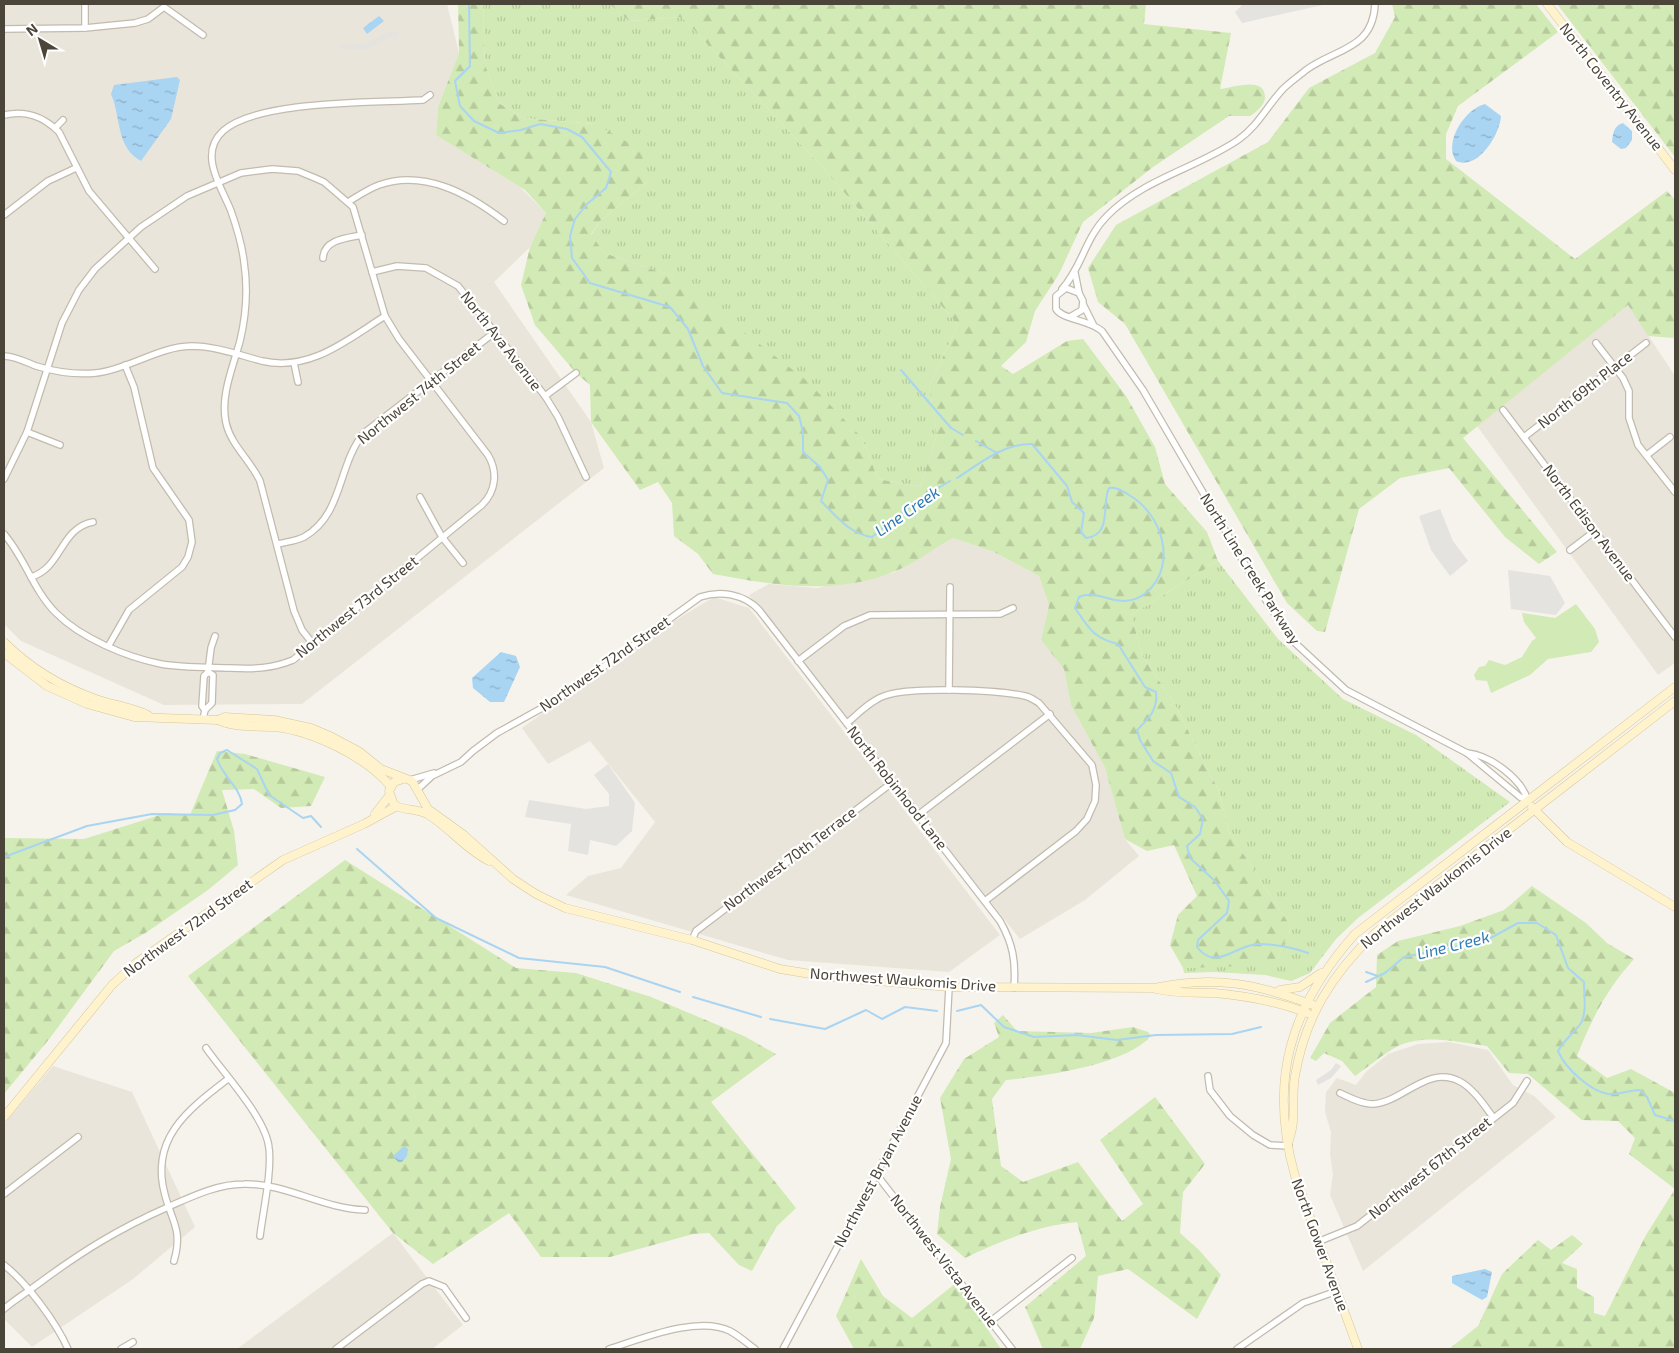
<svg xmlns="http://www.w3.org/2000/svg" width="1679" height="1353" font-family="'Exo 2',sans-serif">
<defs>
<pattern id="grass-tufts" width="24" height="20" patternUnits="userSpaceOnUse" patternTransform="scale(1.25)"><rect width="24" height="20" fill="#d2eab5"/><path d="M3 7l-1-3M5 7V3M7 7l1-3M15 17l-1-3M17 17v-4M19 17l1-3" fill="none" stroke="#b6ca9c"/></pattern>
<pattern id="forest-firs" width="22" height="20" patternUnits="userSpaceOnUse" patternTransform="scale(1.25)"><rect width="22" height="20" fill="#d2eab5"/><path d="M5 1l3.5 6h-7zM16 11l3.5 6h-7z" fill="#b6ca9c"/></pattern>
<pattern id="water-ripples" width="26" height="14" patternUnits="userSpaceOnUse" patternTransform="scale(1.25)"><rect width="26" height="14" fill="#a9d4f2"/><path d="M2 4q2-2 4 0t4 0M15 11q2-2 4 0t4 0" fill="none" stroke="#8caec5"/></pattern>
</defs>
<rect width="100%" height="100%" fill="#f6f3ec"/>
<!-- residential -->
<g fill="#eae5da">
<path d="M4,4H447L459,53L438,107L436,135L520,187L546,213L530,247L494,282L591,422L604,468L302,704L164,705L21,641L4,624Z"/>
<path d="M1628,305L1675,376V663L1658,675L1477,426Z"/>
<path d="M953,538L994,552L1039,576L1049,605L1041,640L1064,669L1071,705L1105,768L1125,839L1139,856L1085,900L1020,939L749,595L769,584L817,588L893,573Z"/>
<path d="M714,597L749,608L1000,935L949,972L788,960L566,895L588,876L621,868L655,822L590,741L548,764L522,728L661,629Z"/>
<path d="M1449,1042L1488,1050L1513,1085L1534,1096L1556,1117L1363,1271L1330,1195L1333,1175L1330,1154L1331,1132L1325,1112L1326,1092L1337,1078L1356,1085L1366,1072L1388,1054L1418,1044Z"/>
<path d="M53,1066L132,1092L195,1227L133,1279L32,1347L4,1319V1124Z"/>
<path d="M393,1233L463,1325L432,1349H237Z"/>
</g>
<!-- grass -->
<g fill="url(#grass-tufts)">
<path d="M483,4H610L629,21L682,17L824,169L958,325L929,386L937,434L920,487L878,479L862,438L672,276L604,253L591,235L601,220L649,181L596,124L523,118L500,104L485,65Z"/>
<path d="M1218,561L1278,639L1343,699L1416,735L1510,802L1358,918L1336,939L1310,973L1291,981L1265,975L1214,972L1184,973L1183,968L1277,959L1291,927L1229,832L1219,791L1174,703L1143,657L1131,615Z"/>
</g>
<!-- forest -->
<g fill="url(#forest-firs)">
<path d="M458,4H483L485,65L500,104L523,118L596,124L641,150L649,181L601,220L591,234L604,253L672,276L807,381L862,438L878,479L920,487L937,434L929,386L958,325L824,169L682,17L629,21L610,4H1146L1144,24L1231,33L1220,89C1232,88 1266,75 1265,98C1264,106 1256,112 1250,116H1229L1153,167L1083,222L1059,274L1035,311L1026,342L1001,366L1013,374L1067,341L1083,339L1126,396L1155,447L1165,484L1207,532L1218,561L1131,615L1143,657L1174,703L1219,791L1229,832L1291,927L1277,959L1247,966L1183,968L1170,945L1178,915L1197,896L1174,845L1147,851L1125,839L1105,768L1071,705L1064,669L1041,640L1049,605L1039,576L994,552L953,538C933,549 914,564 893,572C834,596 772,585 713,574L698,554L674,536L672,503L658,482L640,490L591,422L590,385L576,373L535,325L521,285L530,247L546,213L525,190L436,135L438,107L459,53Z"/>
<path d="M1392,4H1536L1558,32L1458,106L1446,134V159L1575,259L1667,191L1675,200V338L1648,336L1628,305L1463,438L1557,552L1539,564L1505,537L1449,468L1400,478L1359,509L1325,632L1317,631L1287,603L1125,324L1098,302L1088,268L1116,225L1268,142L1309,88L1375,53L1395,17Z"/>
<path d="M1557,4H1675V157Z"/>
<path d="M217,751L245,754L325,777L311,806L281,808L254,789L222,790L234,831L238,865L208,890L147,932L114,951L50,1038L4,1094V838L84,839L166,813L190,815Z"/>
<path d="M345,860L516,968L576,973L651,997L744,1036L776,1054L711,1102L796,1208L776,1227L752,1271L739,1265L709,1233L693,1234L610,1257H541L509,1213L433,1264L393,1233L188,976Z"/>
<path d="M1532,886L1586,923L1607,943L1634,959C1607,989 1592,1018 1577,1056L1607,1078L1631,1069L1675,1093V1349H1449L1478,1326L1502,1274L1538,1240L1551,1250L1572,1235L1583,1244L1562,1263L1577,1269V1288L1594,1297V1313L1605,1316L1646,1235L1675,1189L1629,1154L1635,1138L1618,1121L1582,1120L1528,1074L1509,1073L1487,1046C1458,1042 1423,1033 1396,1047C1382,1055 1368,1067 1355,1076L1342,1061L1324,1053L1316,1061L1310,1058L1330,1023L1376,987L1377,955L1398,941L1460,926L1504,910Z"/>
<path d="M1003,1015L1017,1031L1091,1033L1133,1027L1148,1032L1151,1036C1126,1065 1045,1076 1006,1080L992,1099L1001,1166L1023,1182L1078,1162L1122,1221L1143,1204L1100,1140L1155,1097L1205,1164L1183,1192L1180,1233L1199,1250L1221,1275L1197,1319L1128,1269L1098,1276L1094,1318L1080,1349H1043L1025,1307L1086,1256L1077,1222C1036,1226 1001,1241 965,1258L937,1234L940,1207L951,1159L940,1098L964,1059L999,1037L994,1023Z"/>
<path d="M861,1259L883,1296L912,1318L956,1283L1001,1349H854L836,1316Z"/>
</g>
<!-- green -->
<path fill="#d2eab5" d="M1576,604L1595,629L1599,642L1591,652L1548,659L1530,675L1491,693L1487,681L1476,680L1474,675L1479,667L1485,666L1489,660L1505,665L1522,657L1532,641L1536,638L1524,622L1522,613L1555,618Z"/>
<!-- parking -->
<g fill="#e5e3e0">
<path d="M1243,4H1327L1242,23L1235,12Z"/>
<path d="M391,31L399,32L397,38L391,37L366,49L346,50L340,45L364,44Z"/>
<path d="M1440,509L1453,541L1468,561L1450,576L1431,550L1419,516Z"/>
<path d="M1508,570L1550,576L1565,603L1556,615L1511,609Z"/>
<path d="M608,764L635,803L632,831L616,846L590,840L588,855L568,851L571,824L525,817L529,800L586,809L609,806V794L594,775Z"/>
<path d="M1336,1063L1341,1066L1339,1069L1331,1078L1318,1085L1316,1080L1331,1070Z"/>
</g>
<!-- water -->
<g fill="url(#water-ripples)">
<path d="M379,16L384,21L367,34L363,28Z"/>
<path d="M177,77L180,80L171,119L141,161C116,148 121,117 111,94L114,85Z"/>
<path d="M1485,104L1501,116C1500,134 1478,171 1456,161C1443,142 1465,109 1485,104Z"/>
<path d="M1623,123L1632,131V140L1626,148L1621,149L1612,142C1613,132 1614,126 1623,123Z"/>
<path d="M501,652L516,656L520,667L504,702H490L473,688L472,678Z"/>
<path d="M404,1146L408,1149L407,1156L402,1162H398L393,1156Z"/>
<path d="M1485,1269L1492,1272L1487,1297L1482,1300L1452,1283V1276Z"/>
</g>
<g fill="none" stroke-linecap="round" stroke-linejoin="round">
<!-- stream -->
<g stroke="#a9d4f2" stroke-width="2">
<path d="M469,4L470,66L455,81L460,106L474,121L499,133L521,130L540,124L567,129L582,137L611,172L606,188L587,204L575,219L570,236L572,258L590,283L670,307L688,329L703,366L722,393L787,403L799,416L803,432V452L820,467L828,480L821,501C837,517 850,534 872,537L918,500L950,481"/>
<path d="M901,370L951,428L963,435"/>
<path d="M976,441L997,453"/>
<path d="M957,478C979,464 1004,443 1032,444L1067,486L1072,502L1084,513L1081,532L1086,538C1113,535 1101,504 1109,488C1117,487 1122,491 1129,495C1162,514 1178,564 1147,592C1121,614 1100,587 1079,597L1075,608C1089,628 1093,638 1118,644L1145,687L1156,692C1158,710 1149,718 1137,730L1140,740L1153,761L1171,773L1179,797L1195,807L1203,819L1200,834L1187,846L1190,858L1215,881L1229,901L1227,913L1198,940L1197,947C1216,972 1235,945 1258,944C1276,944 1291,947 1308,953"/>
<path d="M357,849L436,918L519,958L605,967L680,992"/>
<path d="M4,857L87,826L152,814L213,815L235,810L242,804C240,787 223,777 217,759L220,753L227,750L257,769L269,795L303,818L311,816L321,827"/>
<path d="M1366,972L1378,976"/>
<path d="M1366,982L1385,973L1404,957L1485,941L1518,923H1537L1556,935L1568,968L1584,982C1584,994 1587,1012 1581,1023C1574,1033 1564,1040 1558,1051C1565,1068 1590,1091 1608,1094C1616,1095 1630,1090 1640,1090L1647,1097L1655,1115L1675,1121"/>
<path d="M693,997L761,1017"/>
<path d="M957,1011L981,1005L1004,1027L1034,1037L1077,1035L1117,1040L1156,1035L1232,1034L1261,1027"/>
<path d="M770,1019L825,1029L866,1010L882,1019L905,1007L937,1011"/>
</g>
<!-- street casing -->
<g stroke="#c2bbae" stroke-width="8">
<g id="street">
<path d="M85,4V28"/>
<path d="M4,29L85,28L135,23L148,19L164,7L203,35"/>
<path d="M4,115C26,110 43,116 59,132L89,191L155,269"/>
<path d="M55,128L63,120"/>
<path d="M348,202C358,196 368,189 379,185C424,169 469,194 504,221"/>
<path d="M4,215L48,181L76,168"/>
<path d="M323,258C324,239 348,238 362,235"/>
<path d="M372,272L397,266L426,268L458,286L545,396L558,417L586,477"/>
<path d="M1075,273L1079,293"/>
<path d="M1062,289C1082,267 1085,238 1107,216C1143,179 1197,168 1238,140C1258,126 1267,106 1283,89C1290,82 1299,76 1306,70C1336,48 1373,50 1375,4"/>
<path d="M1083,304L1093,324"/>
<path d="M1070,317L1082,310L1083,301L1079,293L1066,288L1056,296V309C1063,320 1087,319 1102,331L1143,390L1270,607L1294,642L1346,690L1467,753L1520,797L1528,801"/>
<path d="M1596,343L1623,378L1629,391V418L1638,445L1675,492"/>
<path d="M4,356C14,356 26,362 36,366C56,372 76,375 96,373C129,369 158,347 191,346C215,346 239,355 262,361C310,372 347,340 385,316"/>
<path d="M294,363L298,382"/>
<path d="M545,396L576,373"/>
<path d="M1503,410L1675,637"/>
<path d="M27,432L60,445"/>
<path d="M1524,437L1646,343"/>
<path d="M1647,455L1670,437"/>
<path d="M4,479L27,432L62,323L79,290L95,269L141,227L187,196L241,173L272,169L298,171L315,178L324,182L353,207L385,316L399,339L488,455C498,472 496,491 482,505L293,660C271,669 253,669 230,668C207,667 184,668 161,664C126,657 81,638 56,613C33,590 25,558 4,534"/>
<path d="M420,497L442,537L463,563"/>
<path d="M278,544C286,542 296,541 304,537C344,514 337,465 364,433L495,332"/>
<path d="M1570,550L1595,531"/>
<path d="M31,577C62,568 60,528 93,522"/>
<path d="M313,644L302,630L294,611L260,481C250,460 231,445 226,423C220,396 233,367 240,341C246,316 248,288 244,262C242,245 237,228 231,211C221,186 198,154 223,131C257,100 375,103 423,100L430,95"/>
<path d="M109,645L129,610L182,567L188,557L192,542L189,520L153,468L134,387L125,365"/>
<path d="M798,661L844,626L870,615L1000,614L1013,608"/>
<path d="M949,690L950,587"/>
<path d="M205,710L202,706L204,676L208,672L211,648L215,636"/>
<path d="M203,719L205,710L212,703L213,675L208,672"/>
<path d="M847,723C858,714 870,701 884,696C909,686 998,690 1025,696C1030,697 1034,700 1039,703L1092,765L1096,785L1095,801L1087,819L1076,831L985,901"/>
<path d="M1467,753C1490,755 1522,779 1528,801"/>
<path d="M410,780L434,773"/>
<path d="M418,789L432,776L461,762L473,751L497,733L560,698L700,597C720,590 744,594 759,610L1000,921C1013,944 1016,961 1014,988"/>
<path d="M918,815L1050,714"/>
<path d="M692,940L696,931L893,782"/>
<path d="M206,1048C224,1074 266,1118 269,1148C272,1172 263,1211 260,1236"/>
<path d="M1208,1076L1210,1090L1230,1116L1253,1135L1270,1145L1289,1146"/>
<path d="M1340,1093C1350,1098 1362,1104 1373,1104C1403,1102 1427,1065 1459,1081C1473,1088 1484,1105 1493,1117"/>
<path d="M876,1174L1012,1349"/>
<path d="M4,1194L78,1137"/>
<path d="M1320,1241L1357,1226L1513,1103L1527,1081"/>
<path d="M174,1261C183,1230 172,1222 165,1195C149,1138 189,1109 228,1079"/>
<path d="M4,1265C27,1283 56,1322 68,1349"/>
<path d="M4,1309C14,1300 26,1293 38,1284C81,1252 118,1229 168,1207C191,1197 217,1184 244,1184C286,1183 323,1209 365,1210"/>
<path d="M991,1321L1072,1258"/>
<path d="M121,1349L133,1342"/>
<path d="M336,1349L422,1284L429,1281L444,1287L466,1318"/>
<path d="M609,1349C641,1339 698,1315 730,1331C739,1336 747,1343 755,1349"/>
<path d="M783,1349L946,1043L949,987"/>
<path d="M1237,1349L1303,1303L1337,1291"/>
</g>
</g>
<!-- secondary casing -->
<g stroke="#d6c79b" stroke-width="9">
<g id="secondary">
<path d="M1547,4L1675,170"/>
<path d="M4,642C29,667 62,687 96,699C113,705 131,707 148,715"/>
<path d="M4,653L47,686L87,704L134,717L218,720C234,728 256,726 275,727C312,731 367,757 391,787"/>
<path d="M218,720L225,717L274,720L311,728L332,737L360,752L381,769L412,781L428,809L464,835L513,879L536,894L565,908L692,940L780,969L829,977L949,987L1154,988C1217,975 1258,984 1316,1006"/>
<path d="M403,779L394,782L389,791L394,805C404,811 416,808 427,814C449,827 465,849 489,861"/>
<path d="M1532,807L1567,842L1675,907"/>
<path d="M375,814L389,796"/>
<path d="M1156,989C1176,994 1195,992 1215,993C1247,996 1277,1001 1307,1013"/>
<path d="M1280,990L1300,987L1321,973"/>
<path d="M4,1117L112,985L136,963L283,860L364,824L397,806"/>
<path d="M1289,1140C1297,1119 1291,1098 1295,1076C1305,1017 1332,974 1375,933L1675,701"/>
<path d="M1358,1349L1295,1176C1268,1081 1290,1007 1355,934L1675,687"/>
</g>
</g>
<!-- street -->
<use href="#street" stroke="#fff" stroke-width="5.5"/>
<!-- secondary -->
<use href="#secondary" stroke="#fff3cd" stroke-width="8"/>
</g>
<g text-anchor="middle" stroke-width="4.5" stroke-linejoin="round" paint-order="stroke">
<!-- street labels -->
<g font-size="15" fill="#4b4439" stroke="#fff">
<text transform="translate(1611 87) rotate(52)" y="5">North Coventry Avenue</text>
<text transform="translate(501 341) rotate(52)" y="5">North Ava Avenue</text>
<text transform="translate(1585 390) rotate(-38)" y="5">North 69th Place</text>
<text transform="translate(419 393) rotate(-39)" y="5">Northwest 74th Street</text>
<text transform="translate(1589 523) rotate(53)" y="5">North Edison Avenue</text>
<text transform="translate(1250 569) rotate(58)" y="5">North Line Creek Parkway</text>
<text transform="translate(357 607) rotate(-39)" y="5">Northwest 73rd Street</text>
<text transform="translate(605 664) rotate(-35)" y="5">Northwest 72nd Street</text>
<text transform="translate(897 788) rotate(52)" y="5">North Robinhood Lane</text>
<text transform="translate(790 859) rotate(-37)" y="5">Northwest 70th Terrace</text>
<text transform="translate(1436 888) rotate(-38)" y="5">Northwest Waukomis Drive</text>
<text transform="translate(188 928) rotate(-36)" y="5">Northwest 72nd Street</text>
<text transform="translate(903 980) rotate(4)" y="5">Northwest Waukomis Drive</text>
<text transform="translate(1430 1168) rotate(-39)" y="5">Northwest 67th Street</text>
<text transform="translate(878 1171) rotate(-62)" y="5">Northwest Bryan Avenue</text>
<text transform="translate(1320 1245) rotate(70)" y="5">North Gower Avenue</text>
<text transform="translate(944 1261) rotate(52)" y="5">Northwest Vista Avenue</text>
</g>
<!-- water labels -->
<g font-size="16" font-style="italic" fill="#2e7ab2" stroke="#fff">
<text transform="translate(907 511) rotate(-35)" y="6">Line Creek</text>
<text transform="translate(1453 945) rotate(-14)" y="6">Line Creek</text>
</g>
</g>
<!-- border -->
<rect width="1679" height="1353" fill="none" stroke="#4b4439" stroke-width="10"/>
<!-- north arrow -->
<g transform="translate(40 40) rotate(322)" stroke="#ffffff" stroke-width="4" paint-order="stroke">
<path d="M0-4L9 19L0 12L-9 19Z" fill="#4b4439"/>
<text y="-8" font-size="14" font-weight="bold" text-anchor="middle" fill="#4b4439">N</text>
</g>
</svg>
